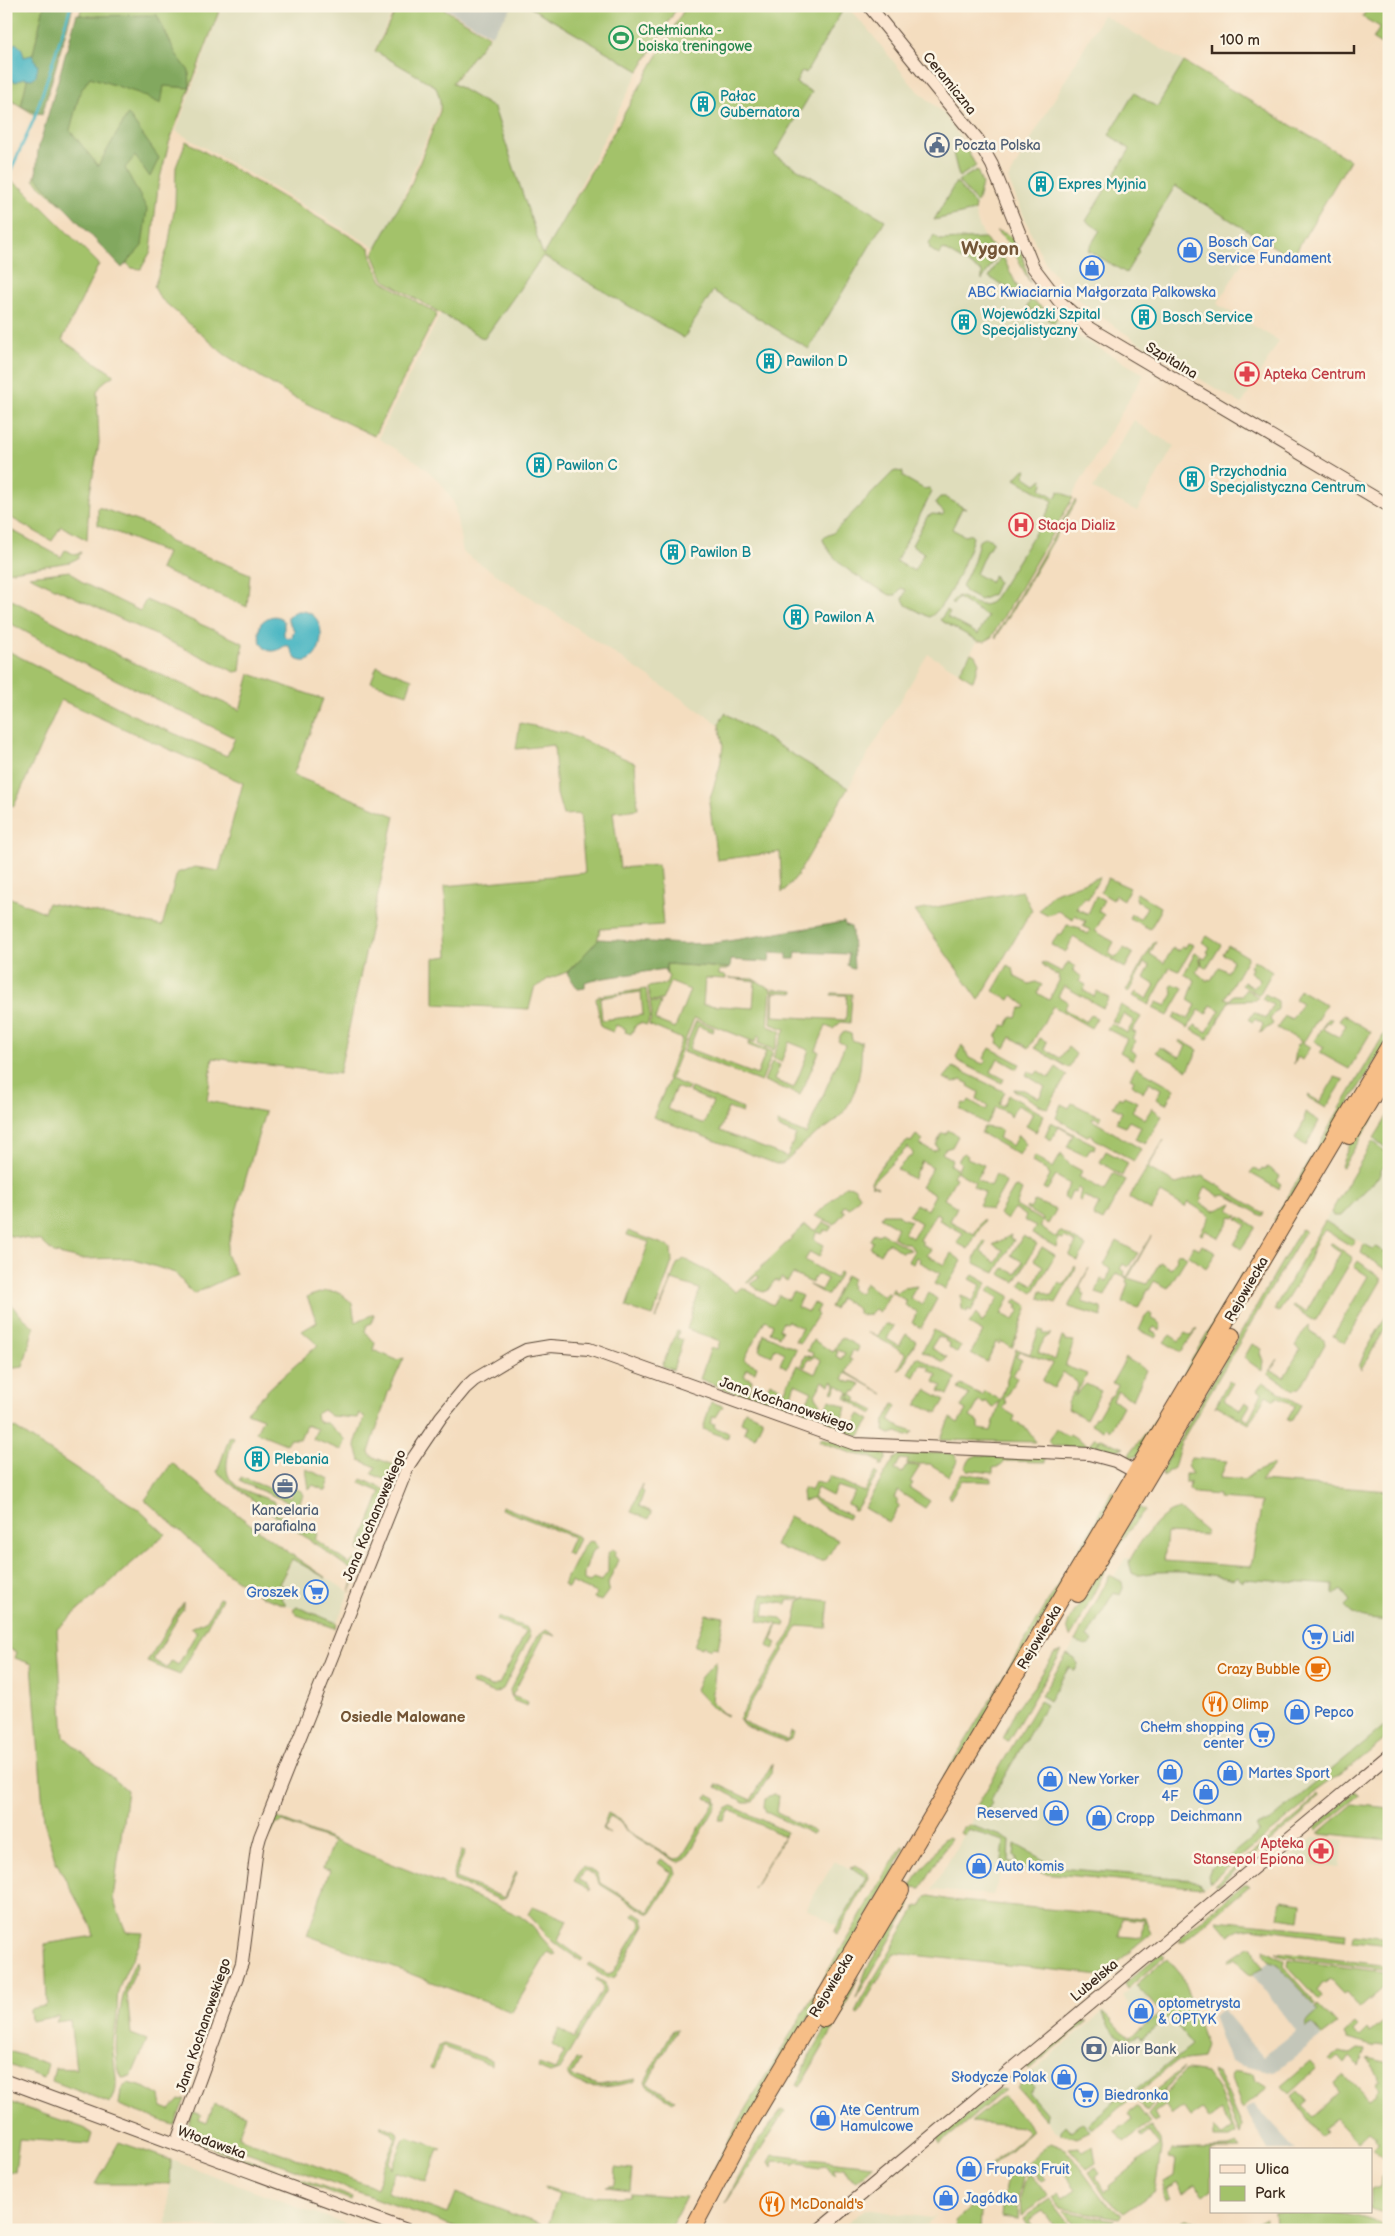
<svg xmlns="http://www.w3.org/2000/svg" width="1395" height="2236" font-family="'Balsamiq Sans',sans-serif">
<rect width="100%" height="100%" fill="#fcf5e5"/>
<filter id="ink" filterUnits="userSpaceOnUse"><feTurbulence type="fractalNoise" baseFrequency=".02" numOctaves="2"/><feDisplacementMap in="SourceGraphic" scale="10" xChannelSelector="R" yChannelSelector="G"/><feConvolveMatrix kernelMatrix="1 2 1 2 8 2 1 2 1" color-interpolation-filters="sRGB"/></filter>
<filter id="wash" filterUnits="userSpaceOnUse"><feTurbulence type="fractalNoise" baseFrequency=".0096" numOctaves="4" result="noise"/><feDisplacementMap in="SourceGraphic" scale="20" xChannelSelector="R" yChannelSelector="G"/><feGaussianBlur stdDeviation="1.12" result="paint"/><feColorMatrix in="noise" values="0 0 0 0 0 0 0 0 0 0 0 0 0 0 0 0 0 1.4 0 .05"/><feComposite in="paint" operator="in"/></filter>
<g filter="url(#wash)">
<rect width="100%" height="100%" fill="#f4ddbf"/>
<!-- built -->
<g fill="#dfddbb">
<path d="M222,6H396L374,51L435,86L439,96L440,106L381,251L176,131Z"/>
<path d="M513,6H528L639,71L554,237L676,23L829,6H846L866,27L913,86L945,115L968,149L982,184L980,197L974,209L977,221L986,241L1000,251L1005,258L1011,274L1024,295L1076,335L1144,374L1016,591L1009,588L959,672L928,654L848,788L726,713L719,724L463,552L454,503L441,483L419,463L378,438L441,313L484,339L494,108L453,83Z"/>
<path d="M1103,15L1184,62L1157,107L1109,135L1130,148L1087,221L1139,251L1136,250L1175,186L1258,237L1217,304L1279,341L1242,404L1138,342L1097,314L1070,293L1048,267L1038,249L1008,179Z"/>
<path d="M1134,420L1143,427L1174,446L1137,511L1093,489Z"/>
<path d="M1389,1114V1258L1325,1221Z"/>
<path d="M294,1557L349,1592L336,1625L272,1600Z"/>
<path d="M1125,1558L1369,1577L1389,1617V1736L1357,1762L1314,1792L1304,1805L1203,1888L1002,1869L993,1895L932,1890L976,1814L975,1809L1090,1616L1108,1576L1114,1577Z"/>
<path d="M1314,1837L1344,1840L1339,1868L1285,1861Z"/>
<path d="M835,1861L867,1877L838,1926L806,1908Z"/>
<path d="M1167,1958L1182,1976L1206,2045L1202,2058L1177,2061L1090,2132L1077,2138L1069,2137L1056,2131L1017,2087L1023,2079L1104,2011L1123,2034L1131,2037L1162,2013L1149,1999L1132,2013L1129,2009L1131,2007L1122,1996Z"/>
<path d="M171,2160L356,2228V2230H218V2228L167,2224Z"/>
<path d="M865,2209L931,2218L938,2214L920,2230H844L843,2227Z"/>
</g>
<!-- industrial -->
<g fill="#c3c6b9">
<path d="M441,6H513L491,35Z"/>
<path d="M1269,1961L1275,1963L1319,2011L1307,2021L1306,2028L1312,2024L1322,2036L1274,2072L1230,2062L1213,2016L1223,2009L1263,2057L1296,2031L1252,1974Z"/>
<path d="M1254,2104L1287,2140L1296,2150H1268L1245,2110Z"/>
</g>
<!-- green -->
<g fill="#a3c26a" stroke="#6f7644" fill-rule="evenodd">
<path d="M6,6H67L35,115L6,97Z"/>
<path d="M82,6H221L169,143L158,186L151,251L141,269L132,268L34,180Z"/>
<path d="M398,6H439L489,36L452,83L494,108L543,255L686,6H845L806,73L802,71L796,83L812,92L774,155L885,220L809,349L713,291L684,338L543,256L484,339L384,280L373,254L410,187L440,111C441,101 439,94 435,86L375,51Z"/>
<path d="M528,6H678L639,71Z"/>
<path d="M1369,6H1389V49L1373,39L1380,27L1362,17Z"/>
<path d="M1184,62L1350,160L1292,258L1175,186L1137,249L1139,251L1126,273L1088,250L1100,230L1086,221L1130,149L1109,135L1134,93L1157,107Z"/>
<path d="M186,141L370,248L372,259L382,281L437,314L374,436L291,396L224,354L160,298L154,287L168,247L175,205L176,167Z"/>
<path d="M963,142L976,166L959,177L953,153L959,144Z"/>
<path d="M977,170L982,184L977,203L958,181Z"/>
<path d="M6,178L24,189L99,264L62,340L114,375L104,382L97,391L99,443L89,498L87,540L61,526L52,541L6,515Z"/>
<path d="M956,182L975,205L974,211L934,220Z"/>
<path d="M996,231C1022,234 1023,263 1030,283L1011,246Z"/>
<path d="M934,235L940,240L985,238L988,243L1000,251L982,280V272L943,249L939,255L930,249L929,244Z"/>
<path d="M1002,255L1018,288L1024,295L1057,318L1054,323L1027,307L1030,301L989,277Z"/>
<path d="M1024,469L1027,470L1024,476L1036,484L1042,479L1043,484L1041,489L1055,498L1059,491L1073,498L991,638L985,641H978L940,620L947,610L950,612L947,617L978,634L988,617L958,598L953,605L951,602L958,596C971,599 979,611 993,601L1049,510L1053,501L1015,479Z"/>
<path d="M896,471L903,472V477L924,489L929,488L932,492L896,561L914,571L924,553L912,545L927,517L932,514L943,515L944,512L935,504L940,497H945L966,509L962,508L952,529L965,536L970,534L973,537C969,555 945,611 929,617L906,605L903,599L906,590L901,588L896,595H890C864,580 836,568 823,540L824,537L833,533L893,472Z"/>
<path d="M1075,500L1076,502L996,638L995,637Z"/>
<path d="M98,507L156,528L170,542L250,574L247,607L160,569L167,553L98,525Z"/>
<path d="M6,527L61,557L65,550L76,555L81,552L78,558L70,562L6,572Z"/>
<path d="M985,537L993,541L982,560L976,574L990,582L994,575L998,582L992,595L980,600L965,592L962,586L974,561L979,541Z"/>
<path d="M70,571L83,583L140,611L146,600L243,643L240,671L235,672L29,576Z"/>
<path d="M6,597L130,661L240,710L250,674L323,699L293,775L395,816L339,1074L213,1058L207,1101L265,1112L234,1219L226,1254L236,1274L193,1294L175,1273L129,1258L80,1259L54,1253L41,1241L6,1235V896L44,912L48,903L162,926L177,873L195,867L219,871L243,783L61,700L14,806L6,803V650L145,721L227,756L235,738L82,663L6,621Z"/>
<path d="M971,653L975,655L979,663L973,681L959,672Z"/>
<path d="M377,666L412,679L407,694L371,682Z"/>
<path d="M725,713L848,788L797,876L782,893L780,852L717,860L709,802L720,766L723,746L719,724Z"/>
<path d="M520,723L566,733L635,763L638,809L613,812L620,868L658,865L663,925L600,929L597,942L567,972L548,979L534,989L529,1009L434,1004V958L448,956L445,886L585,873L580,814L563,815L557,794L554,745L516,749Z"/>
<path d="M1100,877L1088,899L1084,897L1076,908L1088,914L1096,896L1104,900L1098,911L1104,915L1095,931L1114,942L1108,953L1116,958L1124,948L1133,954L1125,968L1073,937L1066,952L1051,945L1058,935H1062L1067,925L1081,928L1080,930L1088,934L1090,930L1083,926L1086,921L1075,915L1073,919L1058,911L1048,915L1039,910L1052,894Z"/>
<path d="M1108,878L1130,888L1123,900L1115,895L1113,900L1100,892Z"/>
<path d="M1022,891L1032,910L979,1000L915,911Z"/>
<path d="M1137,893L1160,907V912L1150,929L1129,918L1131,914L1140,919L1147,907L1137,901L1135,894Z"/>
<path d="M1207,936L1221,945L1207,968L1202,965L1201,957L1205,959L1209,953L1207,952L1210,947L1202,942Z"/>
<path d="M1154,942H1156L1150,954L1164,963L1173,948L1179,951L1182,946L1185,948L1188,943L1194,945L1179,971L1170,967L1149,1005L1133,996L1136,992L1147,999L1155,985L1144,978L1150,966L1144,963L1128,993L1126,991Z"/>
<path d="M1228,945L1248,957L1225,998L1230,1000L1233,995H1242L1246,989L1258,997L1256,1000L1229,1001L1208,1039L1192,1030L1195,1025L1207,1032L1220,1010L1211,1005L1206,1014L1199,1010L1188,1028L1173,1019L1176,1013L1188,1019L1196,1005L1188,1000L1195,980L1184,974L1195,953L1199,955L1201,964L1196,972L1207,981L1208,979L1211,980L1219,967L1228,972L1233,960L1223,954Z"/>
<path d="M1254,960L1272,972L1259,995L1242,985L1244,982L1254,988L1260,979L1250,972L1252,968L1250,967Z"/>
<path d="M1043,962L1062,972L1068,962L1075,966L1073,971L1082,977L1079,981L1086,985L1083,990L1094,997L1097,991L1109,998L1103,1008L1064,986L1058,996L1068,1002L1064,1009L1086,1022L1091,1015L1097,1018L1091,1028L1053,1006L1029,1048L1011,1037L1005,1048L997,1043L998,1040L996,1037L1003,1025L1007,1026L1012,1016L1016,1017L1021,1008H1025L1026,1006L1013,995L1010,1000L993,991L1008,965L1013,968L1015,977L1029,984L1036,982L1042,985L1037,993L1049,1000L1060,979L1058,978L1059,975L1054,974L1042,964Z"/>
<path d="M666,964L727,968V970H719V975L726,976V979L705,978L703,1005L753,1008L755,981L729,978L753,979L771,989L768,1026L781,1031L774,1050L758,1043L760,1037L758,1036L755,1042L694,1018L670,1079L689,1087L687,1091L676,1087L667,1109L704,1124L713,1102L689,1092L691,1088L743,1109L742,1113L728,1108L720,1131L787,1157L796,1135L777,1127L778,1123L806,1134L845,1045L838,1041L841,1034L845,1032L851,1034L852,1040L860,1043L861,1041C863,1066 857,1099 839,1117C830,1127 818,1132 808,1140C798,1147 791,1157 782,1164H776L653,1117L669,1080L667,1078L682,1039L649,1025L652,1015L650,1002H661L655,1020L675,1028L690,990L670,982L662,1000L650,1001L648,987L666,984L669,976L667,975Z"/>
<path d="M1173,984L1184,988L1168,1016L1153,1008L1157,1002L1166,1006L1173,994L1171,987Z"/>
<path d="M646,989L650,1015L647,1025L640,1023L636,1025L631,1034L625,1032L626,1029L616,1025L613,1032L601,1027L596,999L598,996L618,993V995L600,998L602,1020L643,1015L641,992L620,995V993Z"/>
<path d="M773,989L794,991V993L774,992L773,1016L846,1020L847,995H831L832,993L852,994L850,1023L841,1022L833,1029L826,1026L816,1050L819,1052L800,1095L764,1081L772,1062L780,1065L774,1080L794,1088L809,1050L789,1042L781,1062L773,1058L785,1029L771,1024Z"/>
<path d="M1300,990L1326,1005L1303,1043L1310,1047L1302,1060L1298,1057L1294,1064L1297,1044L1299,1045L1301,1041L1277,1028L1285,1016L1292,1019L1302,1003L1295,999Z"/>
<path d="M1265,994L1278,1001V1009L1270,1019L1273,1024L1260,1033L1263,1024L1255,1019L1253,1022L1249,1020L1254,1012L1266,1019L1273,1005L1262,999Z"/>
<path d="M1121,1005L1141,1017L1132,1031L1136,1033L1132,1038L1136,1041L1130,1050L1136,1054L1133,1060L1120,1052L1127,1039L1107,1029L1111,1023L1127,1033L1134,1021L1123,1014L1118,1024L1112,1021Z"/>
<path d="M1343,1014L1371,1032L1349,1069L1320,1053L1324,1047L1314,1041L1327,1019H1332L1329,1023L1326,1022L1323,1029L1339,1037L1346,1025L1339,1021Z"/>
<path d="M696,1021L714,1028L713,1032L698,1026L689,1049L757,1075L766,1052L748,1045L749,1042L773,1052L761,1082L683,1052Z"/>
<path d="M1389,1026V1037L1380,1053L1276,1221L1274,1220Z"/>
<path d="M1040,1038L1047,1042L1044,1049L1060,1058L1068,1047L1076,1054L1069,1068L1035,1048Z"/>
<path d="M1180,1040L1198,1050L1188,1070L1156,1052L1160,1047L1180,1057L1186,1046L1179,1042Z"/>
<path d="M962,1045L969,1058L983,1064L986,1061L984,1058L990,1048L1020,1064L1017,1069L998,1058L991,1072L1004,1079L1002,1083L958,1061L956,1057Z"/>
<path d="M953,1067L1005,1092L999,1104L1003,1106L1009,1095L1044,1115L1036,1132L1026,1126L1033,1113L1017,1105L1010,1117L1008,1113L996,1107L986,1124L960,1109L963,1103L967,1104L969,1100L986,1110L988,1107L977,1099L979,1092L968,1086L969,1084L961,1080L954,1083L944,1078Z"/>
<path d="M1056,1067L1067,1075L1048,1108L1043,1107L1014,1090V1089L1024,1090L1039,1098L1045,1087L1026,1075L1028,1071L1035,1075L1038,1071L1049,1078Z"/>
<path d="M1136,1067L1175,1089L1166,1104L1156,1099L1161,1089L1149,1082L1143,1093L1132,1084L1134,1080L1130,1078Z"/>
<path d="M1335,1077L1344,1080L1326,1108L1307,1097L1308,1095L1320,1102Z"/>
<path d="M1389,1079V1092L1343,1167L1341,1166L1349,1145Z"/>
<path d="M1124,1096L1138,1102L1132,1111L1145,1119L1152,1108L1162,1116L1145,1144L1135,1139L1141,1127L1129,1121L1125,1127L1116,1123L1122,1112L1113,1107L1119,1097L1122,1099Z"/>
<path d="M1072,1103L1094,1114L1102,1116L1099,1120L1094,1117L1092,1120L1141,1149L1134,1161L1095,1139L1091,1134L1087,1136L1056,1118L1061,1104L1069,1108Z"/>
<path d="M1305,1112L1319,1121L1306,1146L1295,1138L1304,1122Z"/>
<path d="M1389,1114V1151L1374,1138Z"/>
<path d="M1051,1122L1095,1145L1094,1149L1091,1148L1086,1156L1067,1147L1073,1135L1059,1127L1051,1140L1045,1136Z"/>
<path d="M984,1127L1000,1129L1002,1131L998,1138L1012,1146L1018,1135L1026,1144L1019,1155L981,1133Z"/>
<path d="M948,1130L958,1136L952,1147L945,1149L942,1153L952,1160L950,1165L958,1170L961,1163L958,1161L963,1153L968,1156L967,1158L984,1165L977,1179L990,1186L996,1174L1006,1183L991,1210L979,1205L985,1193L973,1186L975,1182L956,1171L953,1176L956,1178L944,1199L957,1207L950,1221L974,1234L983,1219L984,1221L968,1249L957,1243L963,1233L939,1220L941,1216L936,1213L920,1240L923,1242L921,1244L931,1249L927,1255L944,1265L951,1253L962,1261L945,1289L934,1284L940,1273L919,1262L920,1259L916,1257L913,1264L908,1261L914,1251L909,1243H903L893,1237L897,1227L881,1218L883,1214H899L901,1218L911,1221L904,1233L912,1238L921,1223L908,1215L916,1204L927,1210L935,1195L921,1187L933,1167L922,1161L913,1179L897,1169L909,1157H912L913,1153L908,1147L872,1183L878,1187L872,1185L871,1181L886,1159L908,1141L911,1142L916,1135L923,1140L920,1145L934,1151L938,1148L936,1145L942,1133L946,1134Z"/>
<path d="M1164,1140L1148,1168L1176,1184L1202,1176L1264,1213L1262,1216L1226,1195L1219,1196L1206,1187L1201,1196L1203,1198L1200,1203L1214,1211L1233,1203L1229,1210L1238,1216L1234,1218L1231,1217L1219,1238L1205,1230L1202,1235L1200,1234L1210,1216L1188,1202L1185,1207L1161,1193L1151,1211L1129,1198Z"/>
<path d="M1373,1141L1389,1156V1162L1381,1170V1174L1341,1216H1333L1331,1212Z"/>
<path d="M1106,1151L1128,1163L1122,1176L1100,1162Z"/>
<path d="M1061,1154L1069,1164L1082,1171L1079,1177L1105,1191L1113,1173L1126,1180L1103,1221L1093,1216L1099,1204L1084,1196L1081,1201L1079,1200L1081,1190L1078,1188L1075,1192L1072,1191L1068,1200L1063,1197L1070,1184L1056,1176L1047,1190L1043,1188L1050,1176L1047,1171L1032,1162L1035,1156L1053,1168Z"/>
<path d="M1267,1167L1280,1176L1277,1181L1281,1184L1278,1189L1250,1173L1254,1168L1260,1172L1262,1169L1265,1170Z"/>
<path d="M845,1186L854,1187L860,1196L849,1208L844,1205L842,1210L845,1212L834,1224L815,1216Z"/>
<path d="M1017,1187L1022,1190L1016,1206L1042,1221L1043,1219L1026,1209L1027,1207L1030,1209L1035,1201L1056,1210L1048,1224L1043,1221L1040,1227L1056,1238L1060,1231L1086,1246L1078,1261L1069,1256L1076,1243L1065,1237L1063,1239L1059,1238L1056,1247L1032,1234L1036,1226L1024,1220L1026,1216L1014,1209L1007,1220L999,1214L1014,1188Z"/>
<path d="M1240,1217L1256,1227L1241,1249L1234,1244L1246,1225L1237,1219Z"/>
<path d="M1325,1221L1355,1240L1351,1246L1325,1230C1314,1240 1313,1252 1307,1265C1299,1281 1288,1297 1279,1312L1275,1310L1276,1305Z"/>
<path d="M823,1222L832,1226L829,1231L825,1230L822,1234L817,1232L813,1239L824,1245L819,1257L810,1252L805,1260L835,1278L839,1272L841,1273L828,1295H826L809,1285L821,1290L827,1279L817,1274L814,1279L813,1278L812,1283L793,1274L787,1282L781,1278L779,1282L775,1280L768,1290L763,1292L750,1284L759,1278L757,1275L748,1283L746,1282L805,1225L816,1231Z"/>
<path d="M1301,1229L1305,1231L1181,1442L1174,1468L1167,1472L1163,1477L1161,1471Z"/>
<path d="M628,1231L665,1245L671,1249L672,1262L653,1316L626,1307L649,1242L627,1235Z"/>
<path d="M874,1233L878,1235L882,1233L911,1250L901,1252L889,1243L886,1244L880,1254L870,1248L873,1242L870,1240Z"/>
<path d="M1011,1235L1010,1238L1014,1240L995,1273L975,1263L974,1259L984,1241L986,1242L981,1252L996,1263L1003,1250L993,1245Z"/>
<path d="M1023,1236L1037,1244L1015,1282L1000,1274L1004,1268L1016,1274L1023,1262L1011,1255Z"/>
<path d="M1151,1236L1128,1278L1147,1284L1160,1262L1171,1269L1177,1259L1175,1257L1178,1252L1187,1257L1168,1288L1154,1281L1149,1290H1147L1138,1308L1122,1302L1128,1283L1126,1282L1127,1278L1116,1274L1105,1296L1096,1293L1101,1279L1107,1281L1110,1269L1104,1265L1117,1241L1138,1253L1128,1267L1123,1264L1120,1269L1125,1272L1124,1275L1127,1277Z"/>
<path d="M1332,1243L1353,1258L1316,1320H1313L1292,1307L1293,1305L1306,1312L1341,1252L1329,1244Z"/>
<path d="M1364,1244L1373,1249L1376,1247L1389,1254V1272L1361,1253Z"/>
<path d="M1202,1245L1216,1253L1206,1268L1188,1255L1193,1246L1199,1249Z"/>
<path d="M1042,1247L1055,1255L1033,1293L1020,1285L1023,1279L1034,1285L1043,1266L1034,1260Z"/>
<path d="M684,1259L709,1272L736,1292L742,1287L773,1305L779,1295L788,1300L793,1292L802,1296L797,1307L808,1312L813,1302L820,1306L816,1313L818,1315L800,1343L795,1341L802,1328L788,1321L786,1323L783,1322L779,1329L782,1331L779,1336L770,1332L773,1324L765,1320L744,1360L757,1366L755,1372L747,1369L744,1376L752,1380L748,1398L700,1379L711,1347L717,1349L720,1341L687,1329L700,1289L672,1280L656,1319L677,1264Z"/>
<path d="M1358,1261L1381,1278V1281L1345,1343L1333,1336L1368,1276L1354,1267Z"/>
<path d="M1075,1266L1076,1268L1056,1303L1039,1298L1041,1290L1051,1296L1059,1282L1064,1285Z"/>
<path d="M1089,1268L1079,1288L1083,1290L1082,1294L1085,1295L1082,1302L1101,1308L1102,1317L1069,1307V1305Z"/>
<path d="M1242,1273L1244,1274L1237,1293L1137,1456L1129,1458L1130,1453L1159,1416Z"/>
<path d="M846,1275L853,1279L850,1284L852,1286L851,1289L860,1294L865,1283L884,1297L887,1293L890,1294L880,1312L875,1309L870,1314L861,1315L858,1313V1309L840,1298L834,1309L830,1307Z"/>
<path d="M973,1275L987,1283L971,1311L968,1309L967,1312L962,1309L961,1296L973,1301L981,1285L970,1279Z"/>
<path d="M917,1286L910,1298L922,1305L929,1293L937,1299L921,1328L912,1323L917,1312L905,1305L907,1301L891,1292L893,1288L895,1293L904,1288Z"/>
<path d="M992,1286L1010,1296L1001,1315L1002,1314L1014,1320L1020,1310L1016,1308L1018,1305L1013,1302L1016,1299L1028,1306L1012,1348L1000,1341L999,1344L996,1342L987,1362L971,1353L983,1332L969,1324L976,1313L982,1323L999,1298L987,1291Z"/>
<path d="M326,1291L339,1292L352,1303L355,1322L374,1314L372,1323L367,1325L365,1331L375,1343L373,1350L397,1360L404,1358L388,1393L369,1452L371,1456L399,1467L393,1483L372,1474L376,1467L360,1460L355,1444L365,1417L359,1413L357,1418L331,1416L323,1410L316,1414L317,1420L321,1423H327L346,1440L341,1450L313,1439L317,1429L306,1425L300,1439H289L286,1444L256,1432L263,1418L247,1412L270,1388L318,1345L302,1331L317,1322L307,1297Z"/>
<path d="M6,1297L17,1312L34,1327L23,1367L6,1369Z"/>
<path d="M1389,1311V1322L1361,1370L1359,1367L1364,1354Z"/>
<path d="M1149,1313L1152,1315L1151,1318C1156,1321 1163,1323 1160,1331L1154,1327L1151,1331L1158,1335L1156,1338L1139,1330L1145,1317Z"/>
<path d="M885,1324L894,1326L887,1339L899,1346L906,1334L916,1341L901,1369L898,1370L906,1354L868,1332L878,1336Z"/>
<path d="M1308,1325L1310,1331L1324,1340L1325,1344L1301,1387L1294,1390L1268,1374L1278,1359L1271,1371L1284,1377L1300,1350L1295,1346Z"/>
<path d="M1196,1328L1197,1329L1181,1352L1164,1342L1170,1335L1179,1341L1185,1333L1191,1336Z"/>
<path d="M934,1330L961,1346L957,1353L949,1347L950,1344L945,1341L946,1339L938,1337L931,1348L947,1357L944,1362L922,1351Z"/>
<path d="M1039,1330L1044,1331L1043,1334H1051L1044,1339L1038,1352L1055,1360L1062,1337L1066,1338L1065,1340L1074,1341L1065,1366L1087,1374L1074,1397L1086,1384L1101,1391L1086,1419L1068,1409L1069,1405L1067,1403L1073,1392H1076L1078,1383L1063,1372L1054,1388L1042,1381L1053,1363L1019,1351L1016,1357L1022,1360L1013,1375L1017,1378L1004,1400L1007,1402L1003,1409L1015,1416L1013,1421L1026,1428L1036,1442L940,1440L950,1418L958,1423L966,1410L961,1407L969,1395L958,1389L961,1385L982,1395L984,1391L1001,1400L1016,1349L1030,1354ZM979,1401L984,1404L986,1401L992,1408L1000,1401L991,1431L979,1429V1422L970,1417Z"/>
<path d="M677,1331L679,1332L677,1338L683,1340L673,1370L662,1366Z"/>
<path d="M764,1334L796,1349L787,1368L780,1364L785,1353L775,1348L772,1356L759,1350Z"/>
<path d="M841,1337L859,1347L857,1352L853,1350L849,1359L852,1360L846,1372L884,1394L846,1373L843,1379L851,1383L852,1381L861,1384L856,1392L854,1391L852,1394L857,1399L855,1401L849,1398L875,1411L873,1414L845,1398L848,1392L850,1394V1397L851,1394L838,1385L834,1393L832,1392L836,1384L832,1381L830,1385L823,1381L815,1395L821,1404L811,1420L799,1416L812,1392L795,1384L785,1412L778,1409V1404L797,1365L815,1374L821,1360L814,1356L811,1360L808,1359L805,1367L801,1365L805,1355L811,1357L813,1353L807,1351L813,1340L833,1352L834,1350L838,1352L836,1356L841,1359L845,1353L835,1349Z"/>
<path d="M1252,1344L1262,1349L1260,1354L1263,1360L1262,1371L1244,1358Z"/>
<path d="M917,1357L956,1378L948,1395L939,1391L942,1386L934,1382L937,1375L929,1370L930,1368L924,1365H920L914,1377L908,1373Z"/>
<path d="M1126,1358L1146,1370L1133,1400L1118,1391L1113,1400L1123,1406L1110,1430L1105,1427L1103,1431L1091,1424L1095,1417L1097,1418L1110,1396H1112L1118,1385L1112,1383Z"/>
<path d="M1229,1380L1233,1383L1223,1400L1240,1410L1245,1402L1250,1405L1243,1417L1248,1421L1262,1393L1258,1390L1263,1382L1301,1405L1292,1420L1289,1421L1287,1420L1295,1406L1277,1396L1275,1400L1266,1395L1249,1424L1216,1405L1215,1407Z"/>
<path d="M770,1382L780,1388L771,1406L749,1399L752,1391L765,1395Z"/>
<path d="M927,1390L945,1400L937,1413L923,1406L916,1405Z"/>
<path d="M830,1400L847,1407L841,1419L853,1426L860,1414L870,1420L859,1437L815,1421Z"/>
<path d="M711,1402L723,1406L716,1417L713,1416L710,1423L715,1424L714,1427L729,1433L727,1438L703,1429Z"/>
<path d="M894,1404L897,1406L889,1420L895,1425L913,1432L911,1435L906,1436L898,1432L890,1434L884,1431L885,1420Z"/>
<path d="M745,1411L762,1418V1422L755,1437L744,1432L747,1425L741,1422Z"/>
<path d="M6,1426L15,1428L138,1509L165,1534L57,1629L64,1737L127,1790L113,1899L126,1932L143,1933C138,1952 126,1967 120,1986C116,1995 118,2003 117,2012C117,2022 114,2033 113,2043C111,2061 123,2087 110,2103L52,2081L55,2068L76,2069L70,2020L56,2022L59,2016L31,2021L30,2009L45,2006L47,2004L45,1944L94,1936L91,1926L55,1860L44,1821L32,1664L15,1658L17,1652L6,1648Z"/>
<path d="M1056,1429L1068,1436L1070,1434L1089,1446L1094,1438L1100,1439L1096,1447L1101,1439L1124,1448L1113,1451L1096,1447L1053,1446L1049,1441Z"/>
<path d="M230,1436L234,1437C216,1484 233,1486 273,1501L275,1505V1512L306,1533L310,1528L318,1534L315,1539L349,1564L355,1559L361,1563L350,1592L356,1573L232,1485L217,1472Z"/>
<path d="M822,1438L882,1451L886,1453L887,1457L882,1466H880L881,1463L871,1457L854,1454L819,1441Z"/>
<path d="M904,1452L954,1454L958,1460L949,1476L930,1464H907L908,1460L900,1459L895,1470L902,1473L907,1465L920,1466L910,1482L913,1483L910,1488L930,1501L925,1508L898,1491L894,1498L899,1501L897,1503L900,1505L889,1523L864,1508L894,1459Z"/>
<path d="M977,1455L1045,1457V1462L1006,1461L1001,1466L993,1468V1473L968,1470L965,1467L971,1458Z"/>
<path d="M1191,1458L1227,1461L1220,1478L1244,1480L1253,1473L1272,1465H1274L1260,1481L1389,1491V1621C1371,1619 1357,1620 1345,1606L1350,1601L1341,1590L1335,1594L1333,1593V1585L1243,1579V1582L1237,1577L1233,1580C1210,1573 1182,1571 1158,1572C1149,1572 1139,1578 1132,1573L1129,1562C1135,1548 1163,1507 1180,1510L1206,1532V1535L1167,1533L1164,1561L1251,1567L1262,1502L1219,1499V1495L1194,1493L1189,1489L1190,1482H1185V1474H1192L1187,1466Z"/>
<path d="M172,1463C222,1503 273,1543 326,1578L292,1559L279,1584L285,1587L281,1599L285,1602V1605L263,1597L227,1573L145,1500Z"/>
<path d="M306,1469L330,1479L326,1491L313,1485L309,1489Z"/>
<path d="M876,1472L878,1474L855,1511H853L854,1508L847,1505L855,1492L837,1486L832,1496L817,1488L813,1498L850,1515L848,1519L825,1509L812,1499L803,1501L802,1492L804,1488L811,1491L815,1482L823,1484L827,1482L830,1476L864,1492Z"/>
<path d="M962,1473L992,1478L991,1482L962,1480L950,1499L948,1495Z"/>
<path d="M241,1477L290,1497L294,1488L301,1491L303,1495L297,1508L286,1501L243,1483L240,1480Z"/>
<path d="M362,1479L390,1492L364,1552L358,1550L381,1492L360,1483Z"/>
<path d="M642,1484L641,1489L644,1492L639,1506L652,1512L649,1519L631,1512Z"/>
<path d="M1112,1491L1116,1493L955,1770L943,1779L1096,1521Z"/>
<path d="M502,1506L577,1536L579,1539L571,1555L566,1553L573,1537L501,1509Z"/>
<path d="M1139,1507L1145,1511C1111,1548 1096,1595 1070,1637L1067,1627L1069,1621Z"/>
<path d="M789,1516L838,1540L825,1561H819L775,1546Z"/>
<path d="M589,1541L594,1542L598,1548L592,1551L584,1573V1580L590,1582L593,1578L601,1581L608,1572V1553L612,1549L616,1551L614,1555L618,1560L608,1583L609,1590L601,1601L594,1598L596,1593L571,1582L568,1588L563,1585L583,1546Z"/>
<path d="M1110,1575L1122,1582L1123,1588L1120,1595L1114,1592L1087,1637L1093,1641C1087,1649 1082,1645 1075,1641Z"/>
<path d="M762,1594L802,1598L797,1600L787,1599V1604L766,1601L764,1616L781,1618L786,1623L785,1626L778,1625L772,1640L777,1643L773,1649L768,1646L777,1624L758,1621Z"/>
<path d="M219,1598L222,1599L180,1675L147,1662L183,1602V1609L176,1618L177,1619L153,1660L167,1668L172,1661L178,1665L197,1632L191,1628L207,1620Z"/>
<path d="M806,1598L829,1601L826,1628L798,1626L741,1721L787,1740L792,1731L795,1732L791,1739L785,1742L743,1725L739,1719L794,1626L799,1601Z"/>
<path d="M297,1607L337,1623L335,1628L297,1615L293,1610Z"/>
<path d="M706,1614L724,1617L718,1648L712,1647L711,1649L703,1646L702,1648L694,1646Z"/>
<path d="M498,1617L527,1628L530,1636L503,1689L495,1693L471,1684L473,1680L492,1687L499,1684L526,1632L497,1620Z"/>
<path d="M546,1630L556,1636L545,1633L512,1696L528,1702L527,1706L512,1700L510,1690L537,1637Z"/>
<path d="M1062,1651L1008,1741L1003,1739L1016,1709L1035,1685L1054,1654Z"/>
<path d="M1067,1654L1075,1659L1078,1664L1075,1671L1069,1667L1049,1701L1041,1696Z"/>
<path d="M716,1661L712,1702L723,1713L728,1715L727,1716L712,1707L695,1689L701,1677Z"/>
<path d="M1039,1701L1046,1705L990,1801L992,1803L986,1812L976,1814L975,1809Z"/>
<path d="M1389,1722V1736L1357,1762L1314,1792L1304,1805L1210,1882L1208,1876L1211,1868L1218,1862L1220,1864L1259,1832L1256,1827L1270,1821Z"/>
<path d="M772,1764L771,1773L753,1802H744L716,1787L717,1784L751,1800Z"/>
<path d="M1355,1791L1360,1795L1317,1830L1315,1828Z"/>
<path d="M708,1794L716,1798L717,1805L686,1859L680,1862L674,1860L626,1831L621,1822L610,1816L603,1828L610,1834L602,1829L608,1813L622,1821L626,1830L675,1859L681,1858L715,1802L706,1798Z"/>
<path d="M1317,1794L1318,1796L1303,1814L1220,1884H1215L1303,1811Z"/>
<path d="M773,1795L779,1796L777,1813L815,1832L812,1834L766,1812L764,1807L765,1799Z"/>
<path d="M1353,1804L1389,1808V1840L1319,1833Z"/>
<path d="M732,1806L787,1832L753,1888L784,1836L730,1810L724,1820H719L726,1809Z"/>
<path d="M277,1818L498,1906L520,1916L529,1923L556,1954L554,1955L548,1952L512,2012L307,1935L330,1870L323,1868L333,1842L283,1822L275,1825L270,1835L268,1831L272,1820Z"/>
<path d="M969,1825L999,1835L1010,1841L1009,1862L1016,1863V1858L1014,1857L1015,1844L1058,1868L1189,1879L1199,1883L1203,1888L1001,1869L1004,1841L968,1830L965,1835L960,1833L963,1828Z"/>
<path d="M948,1837L951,1838L921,1888L912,1887L903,1904L911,1905L856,1998L867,1968L888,1933L895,1911L918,1875L933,1856L943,1839Z"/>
<path d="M902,1846L904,1847L894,1871L686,2230H682L739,2121Z"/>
<path d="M462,1850L465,1851L455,1878L505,1898L516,1871L517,1873L506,1898L501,1900L454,1881L453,1874Z"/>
<path d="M661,1859L674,1867L676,1874L651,1913H647L601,1885L595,1876L585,1870L579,1880L588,1885L591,1890L574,1881L583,1866L597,1874L601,1883L649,1912L672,1873L658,1863Z"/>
<path d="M856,1866L868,1872L869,1878L837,1934L834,1932L867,1877L850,1868Z"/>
<path d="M1244,1884H1247L1249,1886L1183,1942H1179L1180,1938Z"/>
<path d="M930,1896L950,1900L1145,1918L1151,1934L1102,1975L894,1953L858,2014L855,2012L861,2000L917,1906L921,1907L926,1897ZM1122,1918L1144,1920L1142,1938L1120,1936Z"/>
<path d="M1281,1900L1302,1903L1300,1920L1278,1917Z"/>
<path d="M533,1906L567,1920L558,1941L583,1959L581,1961L553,1942L528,1914Z"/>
<path d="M635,1913L643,1918L645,1925L615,1977L608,1978L587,1965L589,1963L608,1974L613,1972L641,1925L640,1920L633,1916Z"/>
<path d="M1216,1920L1346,1933L1345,1940L1251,1928L1239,1930L1229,1935Z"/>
<path d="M1354,1934L1389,1938V1945L1353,1941Z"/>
<path d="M1249,1947H1253L1257,1959L1263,1966L1250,1976L1236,1958L1230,1962L1229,1960Z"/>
<path d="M1265,1949L1284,1960L1283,1966L1316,2004L1315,2006L1275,1963L1269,1961L1264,1954Z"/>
<path d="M1276,1952L1389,1966V1970L1284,1957Z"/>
<path d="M1161,1953L1165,1956L1127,1989L1124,1984Z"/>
<path d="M1167,1958L1182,1976L1206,2045L1202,2058L1177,2061L1092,2130L1088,2124L1118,2098L1122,2101L1192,2045L1169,2017L1142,2038L1139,2035C1123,2049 1107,2027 1103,2013C1113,2019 1118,2032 1131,2037L1161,2013L1136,1985Z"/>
<path d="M1288,1960L1385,1972L1389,1976V1983L1360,2008L1346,1992L1343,1994L1330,1980L1325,1984L1323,1982L1317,1990L1322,1996L1319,2000L1287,1966Z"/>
<path d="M136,1961L137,1966L127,1993L131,2034L147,2040L131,2077L122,2078C108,2052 122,1986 136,1961Z"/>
<path d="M858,1976C844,2016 820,2050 800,2087L797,2085L809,2057Z"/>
<path d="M597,1978L605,1983L606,1990L559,2070L550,2073L538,2068L539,2064L555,2070L564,2053L552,2045L559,2029L574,2038L603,1989L601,1983L596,1980Z"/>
<path d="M1318,2005L1337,2025L1322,2036L1312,2024L1306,2028C1305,2020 1313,2016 1318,2011L1316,2008Z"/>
<path d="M1389,2017V2046L1377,2044L1373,2046L1347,2039L1344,2033L1355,2023L1358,2026L1353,2031L1360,2038L1368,2030L1370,2033L1373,2031Z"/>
<path d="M1083,2021H1088L1029,2069L1026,2066L1078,2023Z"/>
<path d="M677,2029L647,2083L675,2100L673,2102L647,2086L645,2081L673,2030Z"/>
<path d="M444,2044L491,2060V2065L443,2047L433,2069L430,2068L438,2047Z"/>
<path d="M1358,2049L1366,2050L1359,2066L1350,2057L1345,2064L1339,2057L1332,2063L1329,2060L1340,2051L1351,2054Z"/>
<path d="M6,2050L48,2064L44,2078L6,2064Z"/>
<path d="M1367,2058L1389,2063V2158L1386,2161L1374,2148L1380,2143L1376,2139L1377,2137L1369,2131L1357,2142L1335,2118L1323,2129L1326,2132L1321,2137L1291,2096L1297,2091L1307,2102L1302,2106L1313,2117L1339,2093L1334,2083L1344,2074L1368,2099L1376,2094L1375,2092L1379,2088L1375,2084L1380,2080L1378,2079L1379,2077Z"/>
<path d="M576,2059L580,2060L571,2076L599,2085L636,2079L634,2082C613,2086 590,2092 571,2079L568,2074Z"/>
<path d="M1310,2062L1316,2069L1289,2094L1282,2086Z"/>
<path d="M1183,2068L1147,2112L1140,2103Z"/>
<path d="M1187,2070L1207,2073L1218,2089L1236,2134L1229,2138H1214V2127L1221,2136L1232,2128L1220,2111L1209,2119L1202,2109L1190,2117L1183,2107L1172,2115L1165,2105L1154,2113L1158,2120L1154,2123L1148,2115L1184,2071Z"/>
<path d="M1212,2071L1218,2074L1222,2081L1242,2126L1240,2135L1221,2087Z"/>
<path d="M1239,2071L1254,2074L1256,2081L1268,2088L1242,2109L1231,2079L1232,2073Z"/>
<path d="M1031,2072L1035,2078L1032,2083L1034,2088L1029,2093L1047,2114L1046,2120L1017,2087Z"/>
<path d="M128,2083L146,2088L160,2096L162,2107L170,2110L179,2100L185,2099L175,2124L173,2125L119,2105L121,2089Z"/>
<path d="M1000,2089L1005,2090L940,2144L938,2138Z"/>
<path d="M1003,2096L1028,2123L1032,2131L982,2175L980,2174L1028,2133L1022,2127L971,2122Z"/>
<path d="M6,2101L84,2128L92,2134L89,2144L19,2139L15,2172L6,2171Z"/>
<path d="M214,2104L246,2115L238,2137L376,2188L395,2138L391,2132L380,2127L381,2125L396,2131L398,2136L389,2162L392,2168L403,2141L407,2137L441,2148V2150L438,2149L426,2182L395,2171L387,2192L448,2214L456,2193L547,2227L559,2194L545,2189V2187C571,2196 603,2198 630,2196V2193L686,2197L669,2230H464L191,2132V2125L189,2124L193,2112L201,2115L199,2120L207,2123Z"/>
<path d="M1137,2106L1150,2123L1124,2142L1116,2131L1132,2119L1128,2113Z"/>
<path d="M782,2110L785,2112L725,2203L759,2140Z"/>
<path d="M1082,2122L1090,2132L1077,2138L1061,2134V2130L1066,2125L1071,2131Z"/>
<path d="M1151,2127L1160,2141L1161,2149L1155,2191L1124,2213L1107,2199L1089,2172L1096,2168L1100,2174L1096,2177L1105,2191L1110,2188L1109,2186L1159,2146L1149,2132L1142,2137L1140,2134Z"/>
<path d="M191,2139L352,2197L351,2200L195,2142Z"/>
<path d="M119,2142L171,2160L170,2184H95Z"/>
<path d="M1051,2143L1066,2149L1105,2202L1122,2215L1119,2218L1060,2208L1053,2198L1059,2193L1063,2198L1076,2189L1054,2161L1040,2171L1045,2179L1041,2181L1027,2162Z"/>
<path d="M1093,2145L1096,2163L1087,2169L1069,2148L1078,2147L1082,2151Z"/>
<path d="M1237,2145L1241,2150H1211V2189L1203,2195L1196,2185L1184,2193L1178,2183L1166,2190L1171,2198L1166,2200L1163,2194L1164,2183L1174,2177L1176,2159L1168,2158L1171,2150L1229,2148Z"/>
<path d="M773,2155L873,2166L856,2181L847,2175L844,2168H833L835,2173L833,2174L828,2166L821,2165L819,2168L807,2166L806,2163L798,2162L793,2165L792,2163L789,2164L787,2162L773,2161L772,2167L769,2162Z"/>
<path d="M1024,2165L1025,2167L1018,2199L1017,2219L1002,2217L1005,2187L1008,2177Z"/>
<path d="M615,2168L632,2170L630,2190L606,2187L614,2185Z"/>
<path d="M1389,2168V2214L1371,2209V2190L1381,2187L1382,2177Z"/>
<path d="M1028,2170L1048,2197L1021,2215L1020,2198Z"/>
<path d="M982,2198L980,2230H951L956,2225L955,2221Z"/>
<path d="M1050,2200L1073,2230H1058L1043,2211L1029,2220L1034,2228L1030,2230L1023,2218Z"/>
<path d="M1063,2211L1115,2220L1103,2230H1077Z"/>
<path d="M1274,2212C1303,2212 1366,2209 1387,2230H1275Z"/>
<path d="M1266,2219L1265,2230H1178L1180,2222L1185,2220C1211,2224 1242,2234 1266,2219Z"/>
</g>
<!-- forest -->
<g fill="#82a85e" stroke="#5e693e">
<path d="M44,6H73L42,115L21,106Z"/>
<path d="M77,14L87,16L157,15L176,54L189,71L190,88L164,86L161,104L138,93L90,77L80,92L70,130L98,166L128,114L159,158L150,177L135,156L125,168L147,209L142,246L122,268L36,177L38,150Z"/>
<path d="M844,922L845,925L851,927L852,932L854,969L850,968L847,965L849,954L796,952L795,959H787V954L770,953L769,962L731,960L730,968L666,964V973L664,969L591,980L585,982V988L578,989L567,973L599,939L683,944L716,943Z"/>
</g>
<!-- water -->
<g fill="#47b5c2" stroke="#417070">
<path d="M16,43L22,49L24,57L32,55L38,66L36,76L32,79L24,78L16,82L6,77V55L11,54L10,46Z"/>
<path d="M297,611C335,608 323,674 296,659L289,646C283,645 283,648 278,650C261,656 256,635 261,623C268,616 277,613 284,621V636L288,638L292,637L294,630L288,621V616Z"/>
</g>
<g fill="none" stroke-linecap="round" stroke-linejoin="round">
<!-- stream -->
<path stroke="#47b5c2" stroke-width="3" d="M6,181L34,119L71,6"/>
</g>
</g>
<g filter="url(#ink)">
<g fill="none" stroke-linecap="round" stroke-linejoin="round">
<!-- secondary casing -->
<g stroke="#574536" stroke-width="14">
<g id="secondary">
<path d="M869,6L978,140L992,165L1033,267L1059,301L1089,328L1389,506"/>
<path d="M6,2081L407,2230"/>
<path d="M176,2144L242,1963L257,1848L260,1837L408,1466L441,1417L465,1388L474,1380L514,1356L526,1350L550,1346L589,1349L855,1444L1089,1454L1115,1461L1143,1476"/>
<path d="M819,2230L1389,1755"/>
</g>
</g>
<!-- highway casing -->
<g stroke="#574536" stroke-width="18">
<g id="highway">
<path d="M1349,1136L1389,1069"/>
<path d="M1078,1594L1232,1336"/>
<path d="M824,2019L901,1890"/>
<path d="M692,2230L738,2143L1389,1046"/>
</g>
</g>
<!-- secondary -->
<use href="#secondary" stroke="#fbe5cf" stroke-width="12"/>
<!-- highway -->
<use href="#highway" stroke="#f6be87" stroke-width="16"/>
</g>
</g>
<!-- icons -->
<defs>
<g id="stadium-ring" transform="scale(1.25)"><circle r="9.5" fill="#fcf5e5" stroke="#2e9e5b" stroke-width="1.5"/><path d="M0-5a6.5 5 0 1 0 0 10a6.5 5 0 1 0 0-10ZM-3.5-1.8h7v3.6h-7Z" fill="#2e9e5b"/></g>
<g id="building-ring" transform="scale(1.25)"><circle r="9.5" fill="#fcf5e5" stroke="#0f9aa8" stroke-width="1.5"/><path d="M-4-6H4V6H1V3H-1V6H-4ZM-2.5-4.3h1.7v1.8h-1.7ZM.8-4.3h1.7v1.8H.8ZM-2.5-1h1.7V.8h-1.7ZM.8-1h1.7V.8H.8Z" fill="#0f9aa8"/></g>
<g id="civic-ring" transform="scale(1.25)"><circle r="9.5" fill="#fcf5e5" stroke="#5c6f8a" stroke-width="1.5"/><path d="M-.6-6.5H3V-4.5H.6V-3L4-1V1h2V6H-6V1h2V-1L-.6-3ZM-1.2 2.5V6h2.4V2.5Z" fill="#5c6f8a"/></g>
<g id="shop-ring" transform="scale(1.25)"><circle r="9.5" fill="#fcf5e5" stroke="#3f7fe0" stroke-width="1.5"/><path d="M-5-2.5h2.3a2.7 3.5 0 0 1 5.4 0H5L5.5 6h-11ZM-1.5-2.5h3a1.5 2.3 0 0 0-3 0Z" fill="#3f7fe0"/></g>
<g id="pharmacy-ring" transform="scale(1.25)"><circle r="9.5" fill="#fcf5e5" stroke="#e0444e" stroke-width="1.5"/><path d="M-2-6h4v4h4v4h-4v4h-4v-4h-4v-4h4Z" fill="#e0444e"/></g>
<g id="hospital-ring" transform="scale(1.25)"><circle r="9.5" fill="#fcf5e5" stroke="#e0444e" stroke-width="1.5"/><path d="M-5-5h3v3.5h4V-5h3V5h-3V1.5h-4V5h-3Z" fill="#e0444e"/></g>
<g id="office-ring" transform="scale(1.25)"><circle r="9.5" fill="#fcf5e5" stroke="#5c6f8a" stroke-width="1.5"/><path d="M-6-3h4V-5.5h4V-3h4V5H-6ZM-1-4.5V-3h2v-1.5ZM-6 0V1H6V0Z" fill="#5c6f8a"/></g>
<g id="supermarket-ring" transform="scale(1.25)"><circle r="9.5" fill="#fcf5e5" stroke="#3f7fe0" stroke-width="1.5"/><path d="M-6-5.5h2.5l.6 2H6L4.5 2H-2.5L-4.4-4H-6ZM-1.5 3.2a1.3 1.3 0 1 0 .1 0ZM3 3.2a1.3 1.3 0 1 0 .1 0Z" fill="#3f7fe0"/></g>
<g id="cafe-ring" transform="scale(1.25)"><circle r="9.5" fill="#fcf5e5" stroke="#e8710a" stroke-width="1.5"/><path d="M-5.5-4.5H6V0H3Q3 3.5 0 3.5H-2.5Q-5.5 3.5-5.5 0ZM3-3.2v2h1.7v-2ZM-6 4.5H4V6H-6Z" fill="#e8710a"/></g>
<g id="restaurant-ring" transform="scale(1.25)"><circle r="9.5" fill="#fcf5e5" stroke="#e8710a" stroke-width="1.5"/><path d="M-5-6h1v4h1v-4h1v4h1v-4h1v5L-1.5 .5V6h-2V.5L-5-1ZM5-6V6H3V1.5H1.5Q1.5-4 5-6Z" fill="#e8710a"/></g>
<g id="bank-ring" transform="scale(1.25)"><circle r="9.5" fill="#fcf5e5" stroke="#5c6f8a" stroke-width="1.5"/><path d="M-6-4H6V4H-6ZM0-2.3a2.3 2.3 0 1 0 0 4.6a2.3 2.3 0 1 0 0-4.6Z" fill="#5c6f8a"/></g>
</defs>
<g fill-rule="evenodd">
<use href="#stadium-ring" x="621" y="38"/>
<use href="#building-ring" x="703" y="104"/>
<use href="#civic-ring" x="937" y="145"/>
<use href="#building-ring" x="1041" y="184"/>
<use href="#shop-ring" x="1190" y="250"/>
<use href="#shop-ring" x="1092" y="268"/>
<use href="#building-ring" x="1144" y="317"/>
<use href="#building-ring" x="964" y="322"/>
<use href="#building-ring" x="769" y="361"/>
<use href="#pharmacy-ring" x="1247" y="374"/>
<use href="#building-ring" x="539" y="465"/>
<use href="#building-ring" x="1192" y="479"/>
<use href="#hospital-ring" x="1021" y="525"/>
<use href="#building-ring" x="673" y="552"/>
<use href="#building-ring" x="796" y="617"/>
<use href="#building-ring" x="257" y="1459"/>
<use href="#office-ring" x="285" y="1486"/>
<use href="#supermarket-ring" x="316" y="1592"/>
<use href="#supermarket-ring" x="1315" y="1637"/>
<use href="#cafe-ring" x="1318" y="1669"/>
<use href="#restaurant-ring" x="1215" y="1704"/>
<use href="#shop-ring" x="1297" y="1712"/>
<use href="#supermarket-ring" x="1262" y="1735"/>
<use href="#shop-ring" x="1170" y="1772"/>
<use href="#shop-ring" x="1230" y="1773"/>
<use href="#shop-ring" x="1050" y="1779"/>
<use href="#shop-ring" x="1206" y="1792"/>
<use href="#shop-ring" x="1056" y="1813"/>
<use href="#shop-ring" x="1099" y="1818"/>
<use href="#pharmacy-ring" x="1321" y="1851"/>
<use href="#shop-ring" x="979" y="1866"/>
<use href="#shop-ring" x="1141" y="2011"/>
<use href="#bank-ring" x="1094" y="2049"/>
<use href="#shop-ring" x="1064" y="2077"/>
<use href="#supermarket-ring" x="1086" y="2095"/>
<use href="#shop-ring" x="823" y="2118"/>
<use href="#shop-ring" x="969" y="2169"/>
<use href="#shop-ring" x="946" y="2198"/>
<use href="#restaurant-ring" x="772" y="2204"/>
</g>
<g text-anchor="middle" stroke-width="5" stroke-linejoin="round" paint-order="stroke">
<!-- leisure labels -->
<g font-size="14" fill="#27864d" stroke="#fcf5e5" text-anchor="start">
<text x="638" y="35">Chełmianka -<tspan x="638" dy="16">boiska treningowe</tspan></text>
</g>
<!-- street labels -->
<g font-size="14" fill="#3b2a1e" stroke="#fcf5e5">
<text transform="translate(950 83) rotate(51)" y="5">Ceramiczna</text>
<text transform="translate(1172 360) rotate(31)" y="5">Szpitalna</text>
<text transform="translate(1246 1289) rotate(-60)" y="5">Rejowiecka</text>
<text transform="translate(787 1404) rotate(19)" y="5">Jana Kochanowskiego</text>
<text transform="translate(374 1515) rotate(-67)" y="5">Jana Kochanowskiego</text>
<text transform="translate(1039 1637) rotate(-59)" y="5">Rejowiecka</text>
<text transform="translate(1094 1980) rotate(-40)" y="5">Lubelska</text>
<text transform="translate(831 1985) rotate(-59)" y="5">Rejowiecka</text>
<text transform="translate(203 2025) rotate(-71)" y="5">Jana Kochanowskiego</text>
<text transform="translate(212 2142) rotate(20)" y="5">Włodawska</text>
</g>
<!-- culture labels -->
<g font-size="14" fill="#0d838f" stroke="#fcf5e5" text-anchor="start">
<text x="720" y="101">Pałac<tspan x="720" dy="16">Gubernatora</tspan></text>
<text x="1058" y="189">Expres Myjnia</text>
<text x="982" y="319">Wojewódzki Szpital<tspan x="982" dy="16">Specjalistyczny</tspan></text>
<text x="1162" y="322">Bosch Service</text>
<text x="786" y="366">Pawilon D</text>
<text x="556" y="470">Pawilon C</text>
<text x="1210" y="476">Przychodnia<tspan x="1210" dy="16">Specjalistyczna Centrum</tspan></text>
<text x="690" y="557">Pawilon B</text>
<text x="814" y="622">Pawilon A</text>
<text x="274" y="1464">Plebania</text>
</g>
<!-- service labels -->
<g font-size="14" fill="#4e5e75" stroke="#fcf5e5" text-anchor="start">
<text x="954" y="150">Poczta Polska</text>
<text x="285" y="1515" text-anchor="middle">Kancelaria<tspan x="285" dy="16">parafialna</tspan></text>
<text x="1112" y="2054">Alior Bank</text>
</g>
<!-- shop labels -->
<g font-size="14" fill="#366cbe" stroke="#fcf5e5" text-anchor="start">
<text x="1208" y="247">Bosch Car<tspan x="1208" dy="16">Service Fundament</tspan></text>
<text x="1092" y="297" text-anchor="middle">ABC Kwiaciarnia Małgorzata Palkowska</text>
<text x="298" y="1597" text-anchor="end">Groszek</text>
<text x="1332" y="1642">Lidl</text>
<text x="1314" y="1717">Pepco</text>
<text x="1244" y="1732" text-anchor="end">Chełm shopping<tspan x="1244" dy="16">center</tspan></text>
<text x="1248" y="1778">Martes Sport</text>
<text x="1068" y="1784">New Yorker</text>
<text x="1170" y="1801" text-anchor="middle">4F</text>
<text x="1038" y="1818" text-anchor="end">Reserved</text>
<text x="1206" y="1821" text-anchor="middle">Deichmann</text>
<text x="1116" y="1823">Cropp</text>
<text x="996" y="1871">Auto komis</text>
<text x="1158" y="2008">optometrysta<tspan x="1158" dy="16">&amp; OPTYK</tspan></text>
<text x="1046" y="2082" text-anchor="end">Słodycze Polak</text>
<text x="1104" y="2100">Biedronka</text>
<text x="840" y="2115">Ate Centrum<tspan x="840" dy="16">Hamulcowe</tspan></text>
<text x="986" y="2174">Frupaks Fruit</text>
<text x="964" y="2203">Jagódka</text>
</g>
<!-- health labels -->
<g font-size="14" fill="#be3a42" stroke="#fcf5e5" text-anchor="start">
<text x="1264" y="379">Apteka Centrum</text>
<text x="1038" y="530">Stacja Dializ</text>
<text x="1304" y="1848" text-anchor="end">Apteka<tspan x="1304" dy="16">Stansepol Epiona</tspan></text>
</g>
<!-- food labels -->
<g font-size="14" fill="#c56008" stroke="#fcf5e5" text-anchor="start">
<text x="1300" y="1674" text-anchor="end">Crazy Bubble</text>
<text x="1232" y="1709">Olimp</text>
<text x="790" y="2209">McDonald's</text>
</g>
<!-- neighbourhood labels -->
<g font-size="15" font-weight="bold" fill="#735536" stroke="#fcf5e5">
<text x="403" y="1722">Osiedle Malowane</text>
</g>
<!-- district labels -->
<g font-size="19" font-weight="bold" fill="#735536" stroke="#fcf5e5">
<text x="990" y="255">Wygon</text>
</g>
</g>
<!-- margin -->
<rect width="1395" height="2236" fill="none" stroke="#fcf5e5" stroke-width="25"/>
<!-- legend -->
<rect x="1210" y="2148" width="162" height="65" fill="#fcf5e5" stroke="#afa495"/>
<rect x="1220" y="2165" width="25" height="8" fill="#fbe5cf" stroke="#afa495"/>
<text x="1255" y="2174" font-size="15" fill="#3b2a1e">Ulica</text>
<rect x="1220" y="2186" width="25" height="15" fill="#a3c26a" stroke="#afa495"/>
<text x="1255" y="2198" font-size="15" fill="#3b2a1e">Park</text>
<!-- scale -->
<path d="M1212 45v8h142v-8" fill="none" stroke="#3b2a1e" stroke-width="2.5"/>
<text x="1220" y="45" font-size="15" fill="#3b2a1e" stroke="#fcf5e5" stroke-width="4" paint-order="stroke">100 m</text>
</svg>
